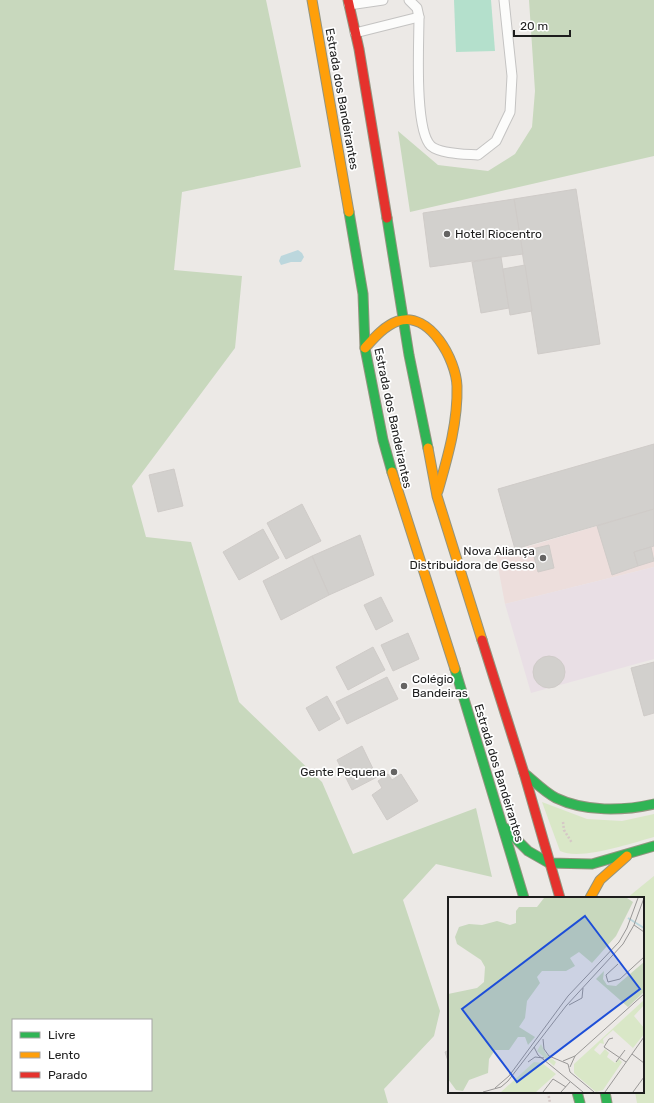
<svg xmlns="http://www.w3.org/2000/svg" width="654" height="1103" font-family="Rubik,sans-serif">
<rect width="100%" height="100%" fill="#ece9e6"/>
<!-- commercial -->
<path fill="#eddedc" d="M654,509V567L505,604L496,556Z"/>
<!-- industrial -->
<path fill="#e9dfe5" d="M654,567V659L531,693L505,604Z"/>
<!-- grass -->
<g fill="#d9e7c7">
<path d="M542,802L587,819L622,821L654,814V837C632,843 580,861 560,851Z"/>
<path d="M654,876V1103H637L635,1092H643V898H627Z"/>
</g>
<!-- forest -->
<g fill="#c8d8bd" fill-rule="evenodd">
<path d="M0,0H266L301,167L182,192L174,270L242,276L235,348L132,486L146,537L191,542L239,702L322,782L353,854L476,808L492,877L436,864L403,900L440,1011L434,1036L384,1089L388,1103H0ZM13,1020H151V1090H13Z"/>
<path d="M529,0H654V156L410,212L398,131L438,165L488,171L515,154L532,127L535,91Z"/>
</g>
<!-- pitch -->
<path fill="#b4e0cc" d="M454,0H491L495,51L456,52Z"/>
<!-- water -->
<path fill="#bcd7dd" d="M298,250L302,253L304,257L301,262H291L281,265L279,261L281,256Z"/>
<!-- building -->
<g fill="#d2d0cd" stroke="#cfcbc8">
<path d="M576,189L600,344L538,354L514,199Z"/>
<path d="M514,199L523,254L430,267L423,213Z"/>
<path d="M501,257L509,308L481,313L472,262Z"/>
<path d="M525,265L532,311L510,315L503,269Z"/>
<path d="M654,444V509L515,549L498,489Z"/>
<path d="M174,469L183,506L158,512L149,475Z"/>
<path d="M302,504L321,541L286,559L267,523Z"/>
<path d="M654,509V546L634,552L638,566L612,575L597,526Z"/>
<path d="M263,529L279,558L239,580L223,552Z"/>
<path d="M360,535L374,575L329,595L312,556Z"/>
<path d="M549,545L554,568L538,572L532,549Z"/>
<path d="M651,547L654,561L638,566L634,552Z"/>
<path d="M312,556L329,595L281,620L263,581Z"/>
<path d="M381,597L393,621L376,630L364,605Z"/>
<path d="M408,633L419,659L393,671L381,645Z"/>
<path d="M373,647L385,670L348,690L336,667Z"/>
<circle cx="549" cy="672" r="16"/>
<path d="M654,662V713L644,716L631,668Z"/>
<path d="M387,677L398,699L347,724L336,702Z"/>
<path d="M327,696L340,719L319,731L306,708Z"/>
<path d="M362,746L377,777L352,790L337,760Z"/>
<path d="M388,774L392,780L401,774L418,801L387,820L372,795L382,788L378,781Z"/>
<path d="M449,1050V1064L445,1052Z"/>
</g>
<g fill="none" stroke-linecap="round" stroke-linejoin="round">
<!-- lane casing -->
<g stroke="#c4c3c2" stroke-width="11">
<g id="lane">
<path d="M409,0L417,8L419,17C419,43 414,130 431,146C440,154 466,154 478,155L496,141L510,112L512,76L504,0"/>
<path d="M349,5L383,0"/>
<path d="M355,33L419,17"/>
</g>
</g>
<!-- fast casing -->
<g stroke="#93947f" stroke-width="11">
<g id="fast">
<path d="M349,212L363,294L365,348L383,440L392,472"/>
<path d="M387,218L409,355L428,448"/>
<path d="M455,669L524,898"/>
<path d="M524,773C534,781 544,792 556,798C585,812 623,811 654,804"/>
<path d="M505,828L528,851L549,863L592,864L654,846"/>
<path d="M577,1092L580,1103"/>
<path d="M605,1092L607,1103"/>
</g>
</g>
<!-- slow casing -->
<g stroke="#93947f" stroke-width="11">
<g id="slow">
<path d="M312,0L349,212"/>
<path d="M365,348C374,338 384,326 398,321C430,311 456,360 457,386C458,422 448,456 438,491"/>
<path d="M428,448L437,496L482,640"/>
<path d="M392,472L455,669"/>
<path d="M590,898L600,880L627,856"/>
</g>
</g>
<!-- jam casing -->
<g stroke="#93947f" stroke-width="11">
<g id="jam">
<path d="M348,0L359,49L387,218"/>
<path d="M482,640L524,773L560,898"/>
</g>
</g>
<!-- path -->
<g stroke="#d5c8c6" stroke-width="2.5" stroke-dasharray="2 2" stroke-linecap="butt">
<path d="M563,822L564,830L572,843"/>
<path d="M548,1092L550,1103"/>
</g>
<!-- lane -->
<use href="#lane" stroke="#fcfcfb" stroke-width="9"/>
<!-- fast -->
<use href="#fast" stroke="#30b455" stroke-width="9"/>
<!-- slow -->
<use href="#slow" stroke="#ff9f0a" stroke-width="9"/>
<!-- jam -->
<use href="#jam" stroke="#e5322d" stroke-width="9"/>
</g>
<!-- markers -->
<g fill="#656463" stroke="#fff" stroke-width="1.5">
<circle cx="447" cy="234" r="4"/>
<circle cx="543" cy="558" r="4"/>
<circle cx="404" cy="686" r="4"/>
<circle cx="394" cy="772" r="4"/>
</g>
<g text-anchor="middle" stroke-width="3.5" stroke-linejoin="round" paint-order="stroke">
<!-- street labels -->
<g font-size="12" fill="#1d1d1d" stroke="#fff">
<text transform="translate(342 99) rotate(80)" y="4">Estrada dos Bandeirantes</text>
<text transform="translate(393 418) rotate(78)" y="4">Estrada dos Bandeirantes</text>
<text transform="translate(499 773) rotate(73)" y="4">Estrada dos Bandeirantes</text>
</g>
<!-- poi labels -->
<g font-size="12" fill="#1d1d1d" stroke="#fff" text-anchor="start">
<text x="455" y="238">Hotel Riocentro</text>
<text x="535" y="555" text-anchor="end">Nova Aliança<tspan x="535" dy="14">Distribuidora de Gesso</tspan></text>
<text x="412" y="683">Colégio<tspan x="412" dy="14">Bandeiras</tspan></text>
<text x="386" y="776" text-anchor="end">Gente Pequena</text>
</g>
</g>
<!-- overview -->
<g transform="translate(448 897)">
<rect width="196" height="196" fill="#ece9e6"/>
<path d="M196,103V108L186,119L196,131V137L185,151L165,133L155,142L156,147L152,146L146,153L152,158L157,152L161,156L159,160L167,166L171,162L174,165L155,193L148,195L129,179L126,176V167ZM93,147L98,157L108,165L106,169L89,154ZM86,165L94,166L108,177L88,195H53Z" fill="#d9e7c7"/>
<path d="M96,1H179L185,5L168,39L144,66L131,55L122,61L127,69L118,74H94L89,80L92,86L79,104L77,121L71,130L87,140L80,148L77,140H70L61,153H47L41,162L40,176L21,183L15,194L8,193L0,182V97L29,91L36,85L37,70L33,63L9,47L7,40L11,30L21,27L34,28L49,24L62,28L68,26V14L71,10H89ZM196,65V95L180,110L148,82L156,74L155,82L159,88L168,89Z" fill="#c8d8bd"/>
<path fill="none" stroke="#bcd7dd" stroke-width="2" d="M180,21L196,31"/>
<path fill="none" stroke="#999796" stroke-width="1" d="M186,28L196,35M170,67L158,78L160,85L172,82L196,60M121,108L134,101L135,91M165,141L161,142L156,150L178,165M95,142L96,152L101,159L120,167L122,175M86,150L90,158L135,195M184,157L196,166M115,164L127,159L196,97M80,165L87,160L96,161M168,165L177,153M122,170L127,159M122,175L146,195M47,191L61,179L120,99L171,45L179,31L190,1M35,195L53,190L60,184L118,109L175,47L186,28L196,1M95,195L105,182L118,190M113,195L122,185M157,195L196,140M185,195L196,180"/>
<path fill="#1d4ed8" fill-opacity="0.15" stroke="#1d4ed8" stroke-width="2" d="M137,19L192,92L69,185L14,112Z"/>
<rect width="196" height="196" fill="none" stroke="#1d1d1d" stroke-width="2"/>
</g>
<!-- legend -->
<rect x="12" y="1019" width="140" height="72" fill="#ffffff" stroke="#a5a5a5"/>
<rect x="20" y="1032" width="20" height="6" fill="#30b455" stroke="#a5a5a5"/>
<text x="48" y="1039" font-size="12" fill="#1d1d1d">Livre</text>
<rect x="20" y="1052" width="20" height="6" fill="#ff9f0a" stroke="#a5a5a5"/>
<text x="48" y="1059" font-size="12" fill="#1d1d1d">Lento</text>
<rect x="20" y="1072" width="20" height="6" fill="#e5322d" stroke="#a5a5a5"/>
<text x="48" y="1079" font-size="12" fill="#1d1d1d">Parado</text>
<!-- scale -->
<path d="M514 30v6h56v-6" fill="none" stroke="#1d1d1d" stroke-width="2"/>
<text x="520" y="30" font-size="12" fill="#1d1d1d" stroke="#ffffff" stroke-width="3" paint-order="stroke">20 m</text>
</svg>
